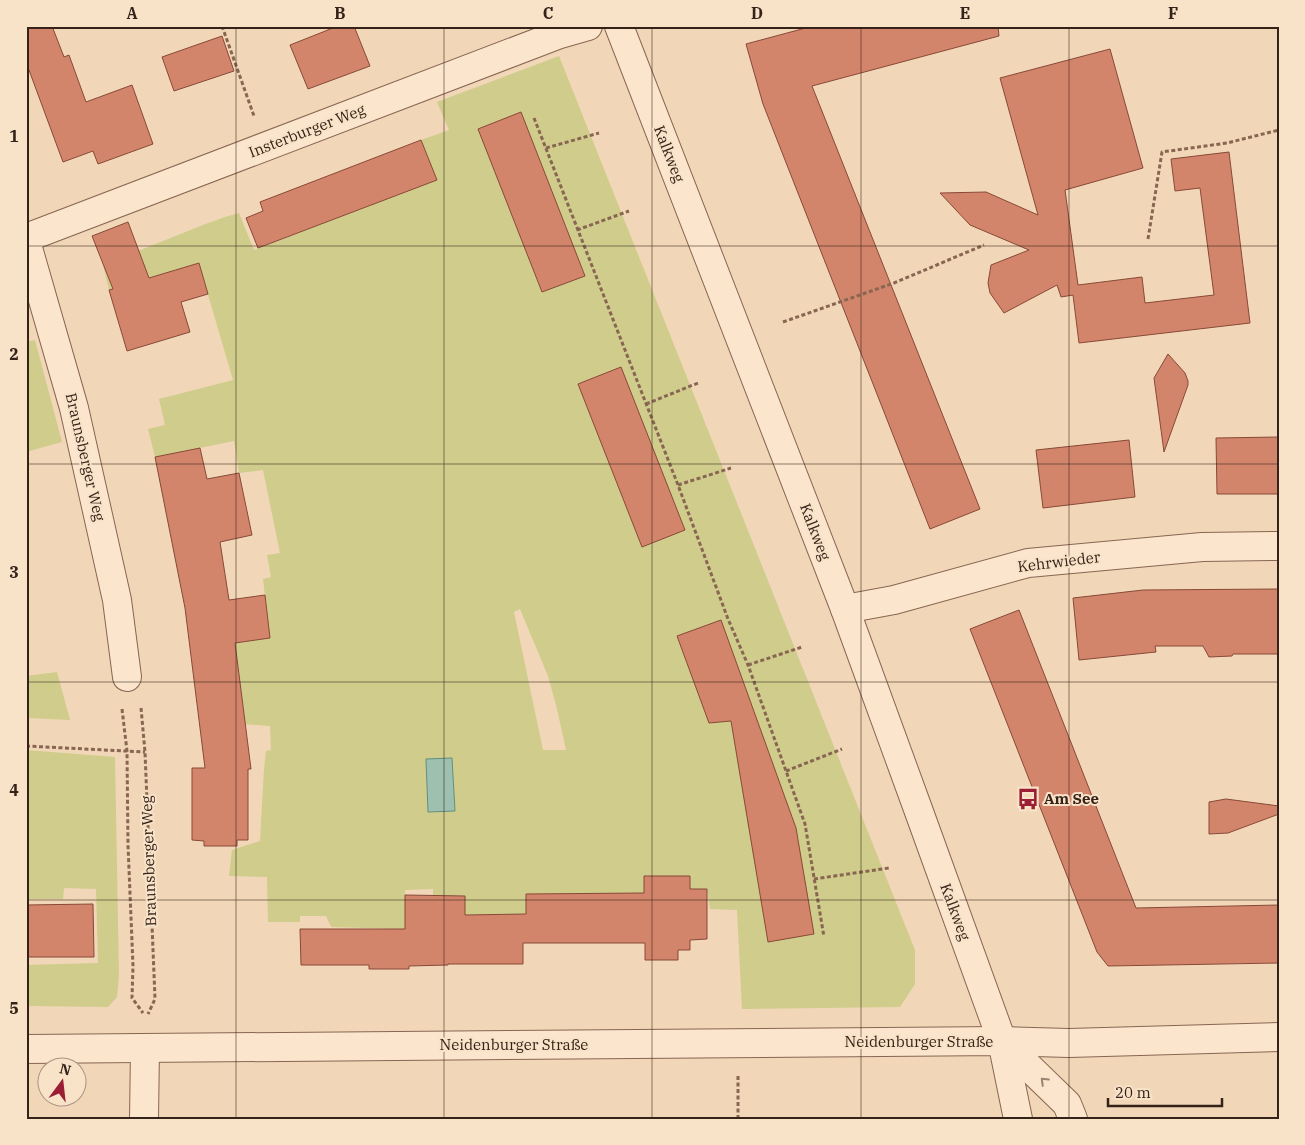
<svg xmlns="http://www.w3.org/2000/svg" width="1305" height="1145" font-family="'IBM Plex Serif',serif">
<rect width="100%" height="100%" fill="#f1d7b8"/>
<!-- green -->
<g fill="#cfcc8c" fill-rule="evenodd">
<path d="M559,56L915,950V984L900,1007L742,1009L737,910L710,909L707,889H690L645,898L568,894V943L465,920L433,896V889L405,890V929L331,927L326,916H300V922H268L267,877L229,876L232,850L260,841L264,769L266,751L271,750L270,726L243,724L235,643L270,638L263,579L271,577L267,555L280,553L263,470L239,473L234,441L155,457L148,429L165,425L159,399L233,380L199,264L109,290L103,265L203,225L225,217L239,213L254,250L436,180L421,140L449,130L437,102ZM520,609L548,676L557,709L566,750H543L514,612Z"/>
<path d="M35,340L62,442L26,452V342Z"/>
<path d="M57,672L70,720L26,718V676Z"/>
<path d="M26,750L115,757L119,976L117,997L108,1007L26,1006V965L98,963L96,889L64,888L63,899H26Z"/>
</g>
<!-- water -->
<path fill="#9ec0b0" stroke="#658e7d" d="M452,758L455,811L428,812L426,759Z"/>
<!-- building -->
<g fill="#d2856b" stroke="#884937">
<path d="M26,26H52L64,57L69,55L86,102L132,85L153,144L98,164L93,151L63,162L26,62Z"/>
<path d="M338,26H354L370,66L308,89L290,45Z"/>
<path d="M813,26H998L999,36L812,86L980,509L930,529L763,104L746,44Z"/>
<path d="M222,36L234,71L174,91L162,57Z"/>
<path d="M1110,49L1143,168L1065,190L1078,285L1142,277L1145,303L1214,295L1200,188L1175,191L1171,159L1229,152L1250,323L1079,343L1073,295L1061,297L1057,285L1004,313L990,293L988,283L991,265L1029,250L970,225L940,193L986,192L1038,215L1000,78Z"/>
<path d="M521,112L585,276L542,292L478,129Z"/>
<path d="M421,140L437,180L258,248L246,218L263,211L260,202Z"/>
<path d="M128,222L149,278L199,263L208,294L181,302L190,332L127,351L109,290L113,289L92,236Z"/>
<path d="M1168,354L1185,373L1188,381V385L1164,452L1154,378Z"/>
<path d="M621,367L685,530L642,547L578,384Z"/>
<path d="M1279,437V494H1217L1216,438Z"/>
<path d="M1129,440L1135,497L1043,508L1036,450Z"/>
<path d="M200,448L207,479L239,473L252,535L220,542L229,600L265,595L270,638L235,643L251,769H248V840H237V846H204V841L192,840V768H205L185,608L155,457Z"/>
<path d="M1279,589V654H1233L1232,656L1209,657L1203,646H1155L1156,652L1079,660L1073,598L1143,590Z"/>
<path d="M1019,610L1136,908L1279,905V963L1108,966L1097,952L970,629Z"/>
<path d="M721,620L796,828L814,934L768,942L731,721L709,723L677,636Z"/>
<path d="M1226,799L1279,806V814L1228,833L1209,834V802Z"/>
<path d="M644,876H690V889H707V939L690,940V950H678V960H645V943H523V964H448V965L409,966V969H369V965H301L300,929H405V895L465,896V915L526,914V894L644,893Z"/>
<path d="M93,904L94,957H26V905Z"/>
</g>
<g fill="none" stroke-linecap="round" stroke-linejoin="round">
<!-- street casing -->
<g stroke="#886652" stroke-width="30">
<g id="street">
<path d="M619,26L845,609L918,809L1002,1041L1018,1119"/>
<path d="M26,238L560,34L588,26"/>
<path d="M26,241L74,408L117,600L127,677"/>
<path d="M845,609L894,600L1028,563L1202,547L1279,546"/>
<path d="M1002,1041L1067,1104L1073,1119"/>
<path d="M26,1049L1002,1041L1069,1043L1279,1037"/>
<path d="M144,1119L145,1048"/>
</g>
</g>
<!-- path -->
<g stroke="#886652" stroke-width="3" stroke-dasharray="4 2.5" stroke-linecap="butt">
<path d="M222,26L254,116"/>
<path d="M534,118L678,485L728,619L748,665L805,824L824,937"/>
<path d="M546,148L599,133"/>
<path d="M577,230L629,211"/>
<path d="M1148,239L1162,152L1227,143L1279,130"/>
<path d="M783,322L894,283L984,245"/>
<path d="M646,404L698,383"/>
<path d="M678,485L731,468"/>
<path d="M748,665L802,647"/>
<path d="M141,708L145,752L155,999L148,1014"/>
<path d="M122,709L127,751L128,845L133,966L132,998L143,1013"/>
<path d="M26,746L145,752"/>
<path d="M786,771L842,749"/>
<path d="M814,879L889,868"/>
<path d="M738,1076V1119"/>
</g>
<!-- street -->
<use href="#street" stroke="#fbe5cc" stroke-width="28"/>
</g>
<!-- one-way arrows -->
<defs><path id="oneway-chevron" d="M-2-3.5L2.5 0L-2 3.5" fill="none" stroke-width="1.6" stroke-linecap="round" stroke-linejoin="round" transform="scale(1.25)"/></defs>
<use stroke="#988472" href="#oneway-chevron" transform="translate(1044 1081) rotate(-136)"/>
<!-- grid -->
<path fill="none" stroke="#352219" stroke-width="1" stroke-opacity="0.55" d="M236,26V1119M444,26V1119M652,26V1119M861,26V1119M1069,26V1119M26,246H1279M26,464H1279M26,682H1279M26,900H1279"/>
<!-- icons -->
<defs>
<g id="bus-bare" transform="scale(1.725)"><path d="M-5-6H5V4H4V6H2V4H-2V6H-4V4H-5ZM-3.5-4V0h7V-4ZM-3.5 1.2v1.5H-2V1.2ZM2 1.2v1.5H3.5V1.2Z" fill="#9b1e34" stroke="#f8e2c8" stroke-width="2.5" paint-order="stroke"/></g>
</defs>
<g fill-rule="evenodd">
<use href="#bus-bare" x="1028" y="799"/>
</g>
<g text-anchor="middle" stroke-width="4" stroke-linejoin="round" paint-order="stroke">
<!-- street labels -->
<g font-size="15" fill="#352219" stroke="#f8e2c8">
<text transform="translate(307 131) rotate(-21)" y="5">Insterburger Weg</text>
<text transform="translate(669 154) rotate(69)" y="5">Kalkweg</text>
<text transform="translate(85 457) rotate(77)" y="5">Braunsberger Weg</text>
<text transform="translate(815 532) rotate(69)" y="5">Kalkweg</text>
<text transform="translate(1059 562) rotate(-7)" y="5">Kehrwieder</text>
<text transform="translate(149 861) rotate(-92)" y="5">Braunsberger Weg</text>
<text transform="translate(955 912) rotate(70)" y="5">Kalkweg</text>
<text x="919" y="1047">Neidenburger Straße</text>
<text x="514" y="1050">Neidenburger Straße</text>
</g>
<!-- poi labels -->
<g font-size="15" font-weight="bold" fill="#352219" stroke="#f8e2c8" text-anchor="start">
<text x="1044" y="804">Am See</text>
</g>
</g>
<!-- border -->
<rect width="1305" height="1145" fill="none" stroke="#f8e2c8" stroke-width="55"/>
<!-- north arrow -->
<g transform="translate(62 1082) rotate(15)"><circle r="24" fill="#f8e2c8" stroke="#aa9582"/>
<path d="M0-4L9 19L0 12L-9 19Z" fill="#9b1e34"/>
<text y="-8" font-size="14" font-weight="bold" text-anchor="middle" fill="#352219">N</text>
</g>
<!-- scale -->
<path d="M1108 1098v8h114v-8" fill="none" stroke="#352219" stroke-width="2.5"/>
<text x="1115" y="1098" font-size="15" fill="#352219" stroke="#f8e2c8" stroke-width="4" paint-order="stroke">20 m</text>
<rect x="28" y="28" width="1250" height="1090" fill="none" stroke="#352219" stroke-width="2"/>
<g font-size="16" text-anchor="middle" font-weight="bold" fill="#352219">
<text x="132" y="19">A</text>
<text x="340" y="19">B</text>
<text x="548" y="19">C</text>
<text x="757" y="19">D</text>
<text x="965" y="19">E</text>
<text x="1173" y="19">F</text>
<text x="14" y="142">1</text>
<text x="14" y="360">2</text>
<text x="14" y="578">3</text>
<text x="14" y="796">4</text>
<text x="14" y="1014">5</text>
</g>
</svg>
